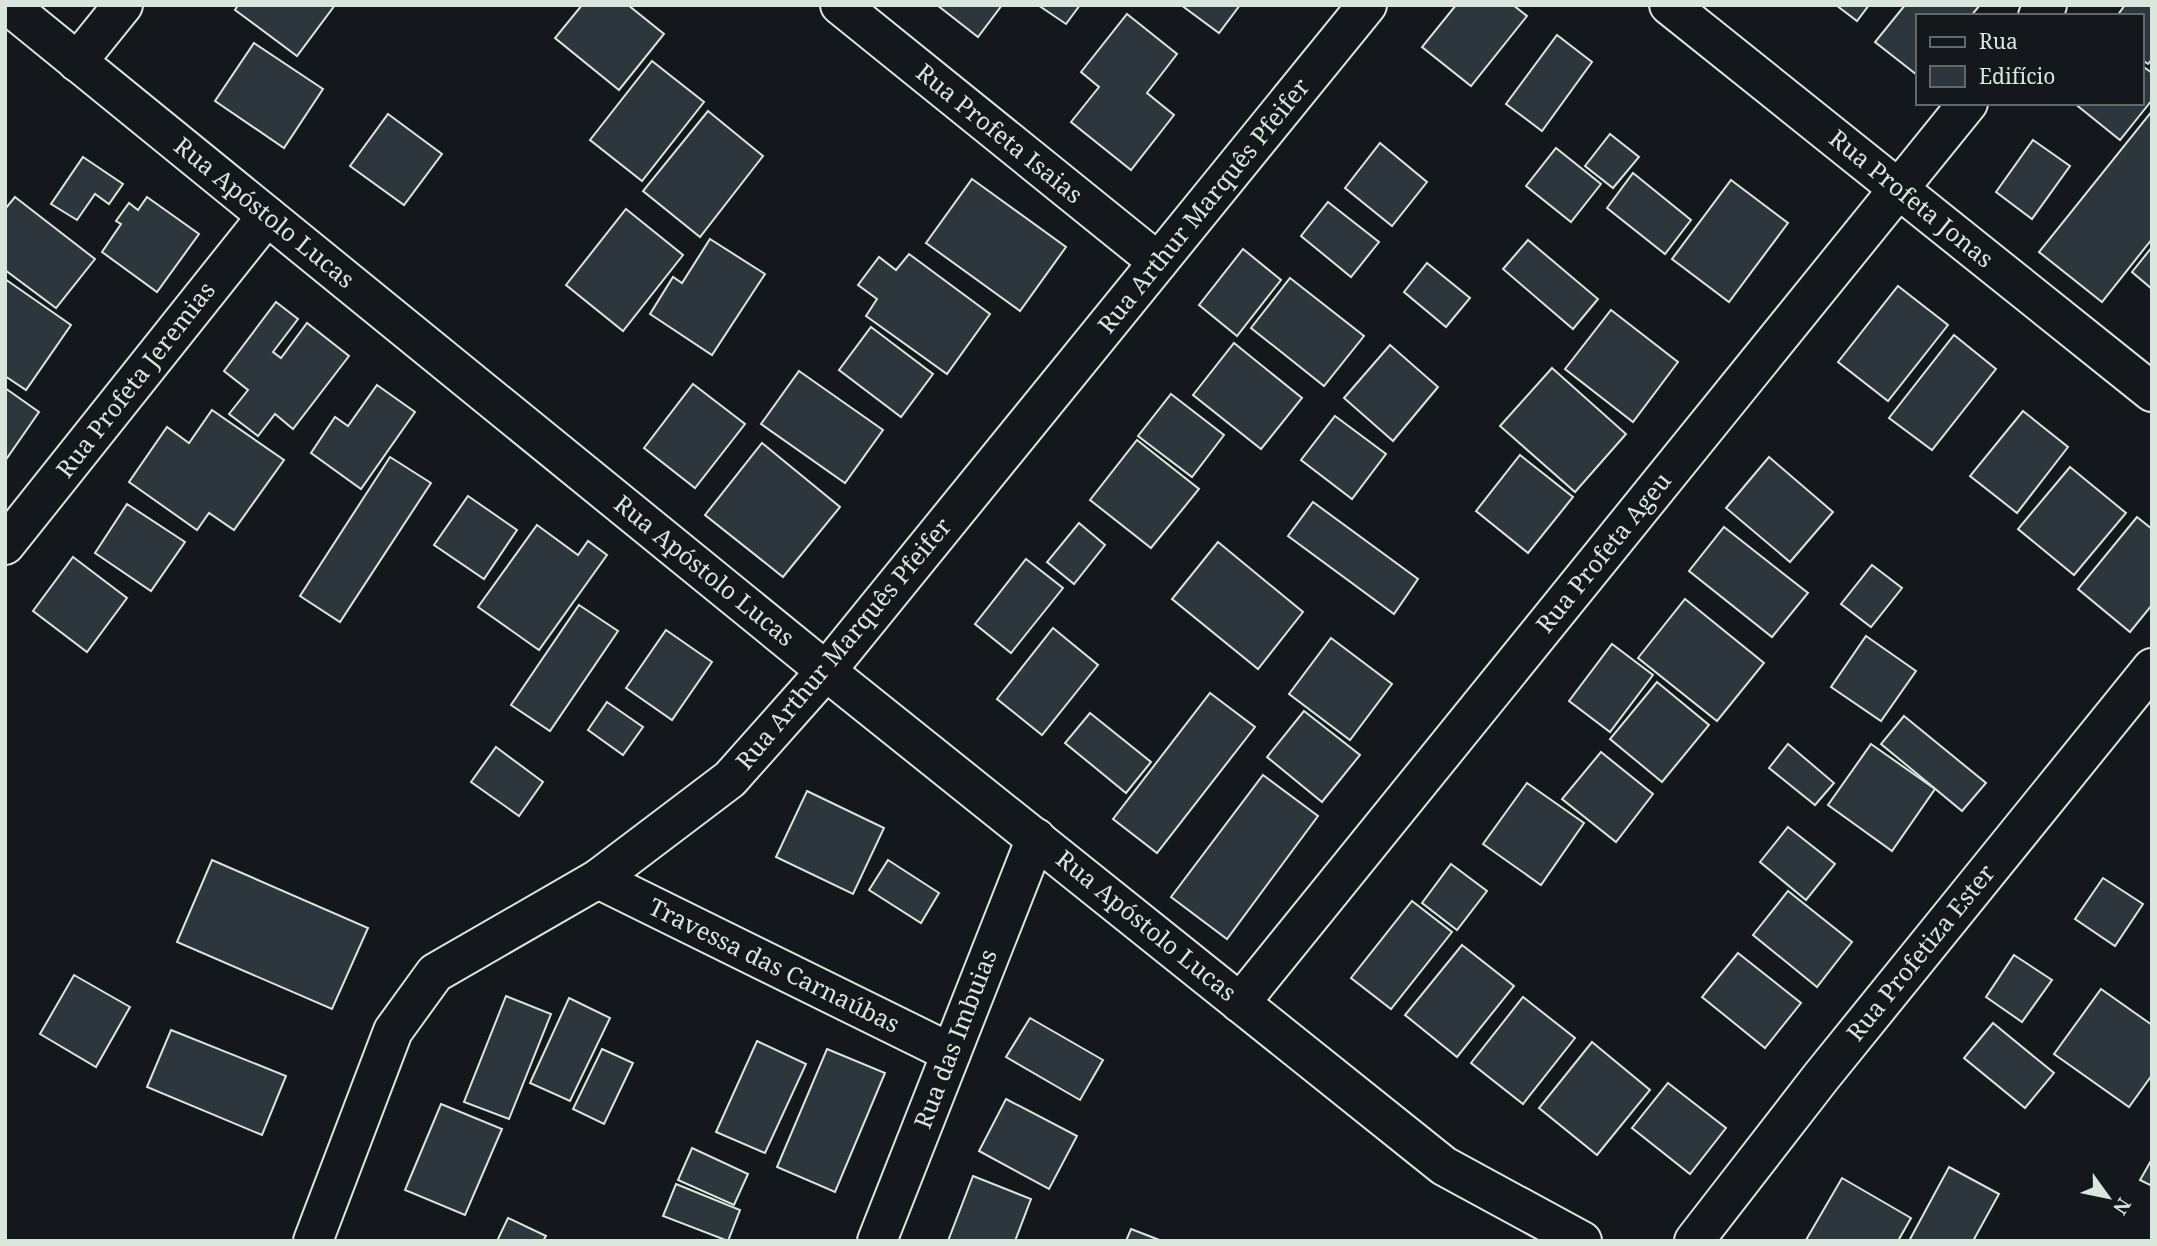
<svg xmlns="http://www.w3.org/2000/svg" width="2157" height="1246" font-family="'Noto Serif',serif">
<rect width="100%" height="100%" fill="#14181c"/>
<!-- building -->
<g fill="#2c363c" stroke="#d8e6dc" stroke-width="2">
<path d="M238,5H335L297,56L235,10Z"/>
<path d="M582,5H628L664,34L619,90L555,38Z"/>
<path d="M937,5H1002L978,37Z"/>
<path d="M1038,5H1080L1066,24Z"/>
<path d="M1181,5H1240L1219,33Z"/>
<path d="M1456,5H1513L1527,16L1471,86L1422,47Z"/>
<path d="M1836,5H1869L1857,21Z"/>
<path d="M1905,5H1980L1971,16H1917V75L1875,42Z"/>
<path d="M2125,5H2152V59L2148,64L2141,59V16H2117Z"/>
<path d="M1127,14L1177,54L1147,93L1174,115L1131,170L1071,122L1099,87L1081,72Z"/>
<path d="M1557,35L1592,62L1542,131L1506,104Z"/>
<path d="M254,43L323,89L284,148L215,101Z"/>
<path d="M652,61L704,102L642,181L590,140Z"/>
<path d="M2141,65L2152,73V100L2120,140L2074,103H2141Z"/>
<path d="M708,111L763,156L700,237L643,191Z"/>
<path d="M2152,111V239L2102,302L2039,252Z"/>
<path d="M388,114L442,154L404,205L350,166Z"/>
<path d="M1610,134L1639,157L1613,188L1585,166Z"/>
<path d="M2033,140L2070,166L2032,219L1996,192Z"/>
<path d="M1380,143L1427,182L1392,226L1345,188Z"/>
<path d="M1556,148L1601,184L1571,222L1526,186Z"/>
<path d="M83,157L123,184L109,204L95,194L77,220L51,204Z"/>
<path d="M1633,173L1691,220L1665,254L1607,208Z"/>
<path d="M972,179L1066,247L1020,311L926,243Z"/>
<path d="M1731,180L1788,223L1729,302L1672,259Z"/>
<path d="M15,197L95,259L56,308L5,270V209Z"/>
<path d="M147,197L199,234L157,292L102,252L121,224L116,221L129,203L138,210Z"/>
<path d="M1328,202L1379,242L1351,277L1301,236Z"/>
<path d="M626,209L683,255L623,331L566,285Z"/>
<path d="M710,239L765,274L712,355L650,314L673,277L682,283Z"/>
<path d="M1528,240L1598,299L1573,329L1503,269Z"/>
<path d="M2152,247V289L2132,272Z"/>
<path d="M1243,249L1281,280L1237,336L1199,305Z"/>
<path d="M909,254L990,314L947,374L866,316L877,299L858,285L879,257L896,270Z"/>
<path d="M1427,263L1470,298L1446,327L1404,292Z"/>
<path d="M1290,278L1364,336L1324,386L1251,328Z"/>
<path d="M5,279L71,325L26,390L5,376Z"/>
<path d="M1898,286L1948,325L1888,401L1838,362Z"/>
<path d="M276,302L298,319L273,352L281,358L307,323L349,356L293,429L275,414L258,436L229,414L248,390L224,371Z"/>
<path d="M1611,310L1678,362L1633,422L1565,369Z"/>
<path d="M871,327L933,374L901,417L839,370Z"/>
<path d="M1954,335L1996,369L1932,450L1889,418Z"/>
<path d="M1234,343L1302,398L1261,449L1193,395Z"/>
<path d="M1390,345L1438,387L1393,441L1344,398Z"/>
<path d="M1552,368L1626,434L1575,492L1500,426Z"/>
<path d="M799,371L883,430L845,483L761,424Z"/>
<path d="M693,384L745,424L695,488L644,448Z"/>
<path d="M377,385L415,412L361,489L311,453L335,417L348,426Z"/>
<path d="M5,388L39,412L5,461Z"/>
<path d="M1171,394L1224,435L1192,477L1138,436Z"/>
<path d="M212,410L284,460L234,530L209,513L197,530L129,482L167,427L189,443Z"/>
<path d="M2023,411L2068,447L2017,513L1970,476Z"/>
<path d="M1335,416L1386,454L1352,499L1301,460Z"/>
<path d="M1137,440L1199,489L1151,548L1090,500Z"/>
<path d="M762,443L840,507L783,577L705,515Z"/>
<path d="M1520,455L1573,497L1528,553L1476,511Z"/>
<path d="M390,457L431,483L340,622L300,596Z"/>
<path d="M1769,457L1833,512L1790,562L1726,508Z"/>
<path d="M2070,467L2126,513L2074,575L2018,529Z"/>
<path d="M468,496L517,530L484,579L434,545Z"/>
<path d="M1313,502L1418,579L1394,614L1288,536Z"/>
<path d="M127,504L185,542L151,591L95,553Z"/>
<path d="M2137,517L2152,529V605L2130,632L2078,589Z"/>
<path d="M1079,523L1105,545L1074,584L1047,562Z"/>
<path d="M537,525L578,555L588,541L607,555L539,650L478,607Z"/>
<path d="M1724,527L1808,593L1772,637L1689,571Z"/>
<path d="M1218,542L1303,612L1258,669L1172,599Z"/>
<path d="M73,557L127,598L87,652L33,611Z"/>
<path d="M1026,559L1063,588L1011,653L975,624Z"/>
<path d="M1872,565L1902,588L1871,627L1841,604Z"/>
<path d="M1685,599L1764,663L1717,721L1638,658Z"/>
<path d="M579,605L618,631L550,731L511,705Z"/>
<path d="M1053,628L1098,665L1042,735L997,699Z"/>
<path d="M666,630L712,662L672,720L626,688Z"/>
<path d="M1866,636L1916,671L1881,721L1831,687Z"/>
<path d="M1331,638L1392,684L1350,740L1289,694Z"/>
<path d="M1612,644L1653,675L1610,732L1569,701Z"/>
<path d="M1657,682L1709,725L1662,782L1610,739Z"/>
<path d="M1210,693L1255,727L1157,853L1113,819Z"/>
<path d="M607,702L643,727L623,755L588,730Z"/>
<path d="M1304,711L1360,755L1322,802L1267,757Z"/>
<path d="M1090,713L1151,762L1126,793L1065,743Z"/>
<path d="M1904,716L1986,783L1962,811L1881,744Z"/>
<path d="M1788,744L1834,783L1815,805L1769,768Z"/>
<path d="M1871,744L1935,789L1892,851L1828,805Z"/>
<path d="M496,747L543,782L519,816L471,782Z"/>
<path d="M1601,752L1653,794L1616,842L1562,799Z"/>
<path d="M1263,775L1318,816L1227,939L1171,897Z"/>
<path d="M1527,783L1584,823L1541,885L1483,844Z"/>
<path d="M807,791L884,828L853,894L776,857Z"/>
<path d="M1788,827L1835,864L1806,900L1760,862Z"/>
<path d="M212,860L368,928L332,1009L177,942Z"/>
<path d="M888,860L939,893L921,923L869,890Z"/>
<path d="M1451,864L1487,891L1457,930L1422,903Z"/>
<path d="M2103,878L2143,904L2115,946L2075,919Z"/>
<path d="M1788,891L1852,942L1817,987L1753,935Z"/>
<path d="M1412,901L1452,932L1391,1009L1351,978Z"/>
<path d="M1462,945L1514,986L1457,1057L1405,1015Z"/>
<path d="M1738,953L1801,1003L1765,1048L1702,997Z"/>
<path d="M2014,955L2052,980L2022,1022L1986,997Z"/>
<path d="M74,975L130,1007L96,1067L40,1034Z"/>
<path d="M2101,989L2152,1025V1075L2129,1107L2054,1054Z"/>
<path d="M506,996L551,1014L509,1119L464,1102Z"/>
<path d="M1523,997L1575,1038L1523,1104L1471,1063Z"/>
<path d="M569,998L610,1018L570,1101L530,1083Z"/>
<path d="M1030,1018L1103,1060L1080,1100L1006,1057Z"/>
<path d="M1993,1023L2054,1073L2025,1108L1964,1058Z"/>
<path d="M171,1030L286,1076L262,1135L147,1087Z"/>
<path d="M757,1041L806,1064L765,1153L716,1132Z"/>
<path d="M1592,1042L1650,1090L1597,1155L1539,1108Z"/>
<path d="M602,1049L633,1063L604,1124L573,1109Z"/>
<path d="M827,1049L885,1073L835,1192L777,1167Z"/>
<path d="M1668,1083L1726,1128L1690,1174L1632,1128Z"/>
<path d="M1006,1099L1077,1136L1049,1189L979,1151Z"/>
<path d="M441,1104L502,1129L465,1215L405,1190Z"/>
<path d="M692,1148L748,1174L734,1205L678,1180Z"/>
<path d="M2152,1159V1186L2140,1180Z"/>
<path d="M1949,1167L1999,1194L1973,1241H1909Z"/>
<path d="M973,1176L1031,1199L1015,1241H948Z"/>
<path d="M1842,1178L1911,1218L1898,1241L1806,1240Z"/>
<path d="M676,1184L740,1210L728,1241L663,1216Z"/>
<path d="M508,1218L546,1236L543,1241H497Z"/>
<path d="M1131,1229L1162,1241H1126Z"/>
</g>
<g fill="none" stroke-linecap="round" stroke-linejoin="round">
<!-- street casing -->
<g stroke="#d8e6dc" stroke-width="42">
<g id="street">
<path d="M8,5L826,671L1444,1166L1582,1241"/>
<path d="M840,5L1158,262"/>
<path d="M1669,5L2152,392"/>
<path d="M2038,16L2047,5"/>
<path d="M77,62L123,5"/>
<path d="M5,545L267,216"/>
<path d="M598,879L951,1053"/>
<path d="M1240,1003L1968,103"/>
<path d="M877,1241L1036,838"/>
<path d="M1694,1241L1821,1077L2152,668"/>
</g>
</g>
<!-- secondary casing -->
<g stroke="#d8e6dc" stroke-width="42">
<path id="secondary" d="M313,1241L393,1031L435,973L598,879L730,779L826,671L1367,5"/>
</g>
<!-- street -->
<use href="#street" stroke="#14181c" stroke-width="38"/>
<!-- secondary -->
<use href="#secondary" stroke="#14181c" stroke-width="38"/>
</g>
<g text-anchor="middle" stroke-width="5" stroke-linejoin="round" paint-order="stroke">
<!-- street labels -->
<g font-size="24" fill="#d8e6dc" stroke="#14181c">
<text transform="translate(999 134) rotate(39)" y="8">Rua Profeta Isaias</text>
<text transform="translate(1911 199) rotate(39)" y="8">Rua Profeta Jonas</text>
<text transform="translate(1204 206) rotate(-51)" y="8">Rua Arthur Marquês Pfeifer</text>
<text transform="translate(264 213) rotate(39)" y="8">Rua Apóstolo Lucas</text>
<text transform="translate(136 380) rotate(-52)" y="8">Rua Profeta Jeremias</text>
<text transform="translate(1604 553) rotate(-51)" y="8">Rua Profeta Ageu</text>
<text transform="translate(704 571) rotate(39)" y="8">Rua Apóstolo Lucas</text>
<text transform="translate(844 644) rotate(-50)" y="8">Rua Arthur Marquês Pfeifer</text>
<text transform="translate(1146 926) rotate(39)" y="8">Rua Apóstolo Lucas</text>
<text transform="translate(1921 953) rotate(-51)" y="8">Rua Profetiza Ester</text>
<text transform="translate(774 966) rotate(26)" y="8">Travessa das Carnaúbas</text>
<text transform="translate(956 1039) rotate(-69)" y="8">Rua das Imbuias</text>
</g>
</g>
<!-- border -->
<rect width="2157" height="1246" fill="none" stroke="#d8e6dc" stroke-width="14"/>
<!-- legend -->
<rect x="1916" y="14" width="228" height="91" fill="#14181c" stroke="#626a69" stroke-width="2"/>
<rect x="1930" y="37" width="35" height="10" fill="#14181c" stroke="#626a69" stroke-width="2"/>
<text x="1979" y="49" font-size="21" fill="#d8e6dc">Rua</text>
<rect x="1930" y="66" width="35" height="21" fill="#2c363c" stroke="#626a69" stroke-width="2"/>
<text x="1979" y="84" font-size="21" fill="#d8e6dc">Edifício</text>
<!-- north arrow -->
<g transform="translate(2108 1197) rotate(123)" stroke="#14181c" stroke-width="5" paint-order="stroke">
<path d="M0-5L12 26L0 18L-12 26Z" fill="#d8e6dc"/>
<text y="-10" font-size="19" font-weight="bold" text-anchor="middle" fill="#d8e6dc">N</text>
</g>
</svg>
